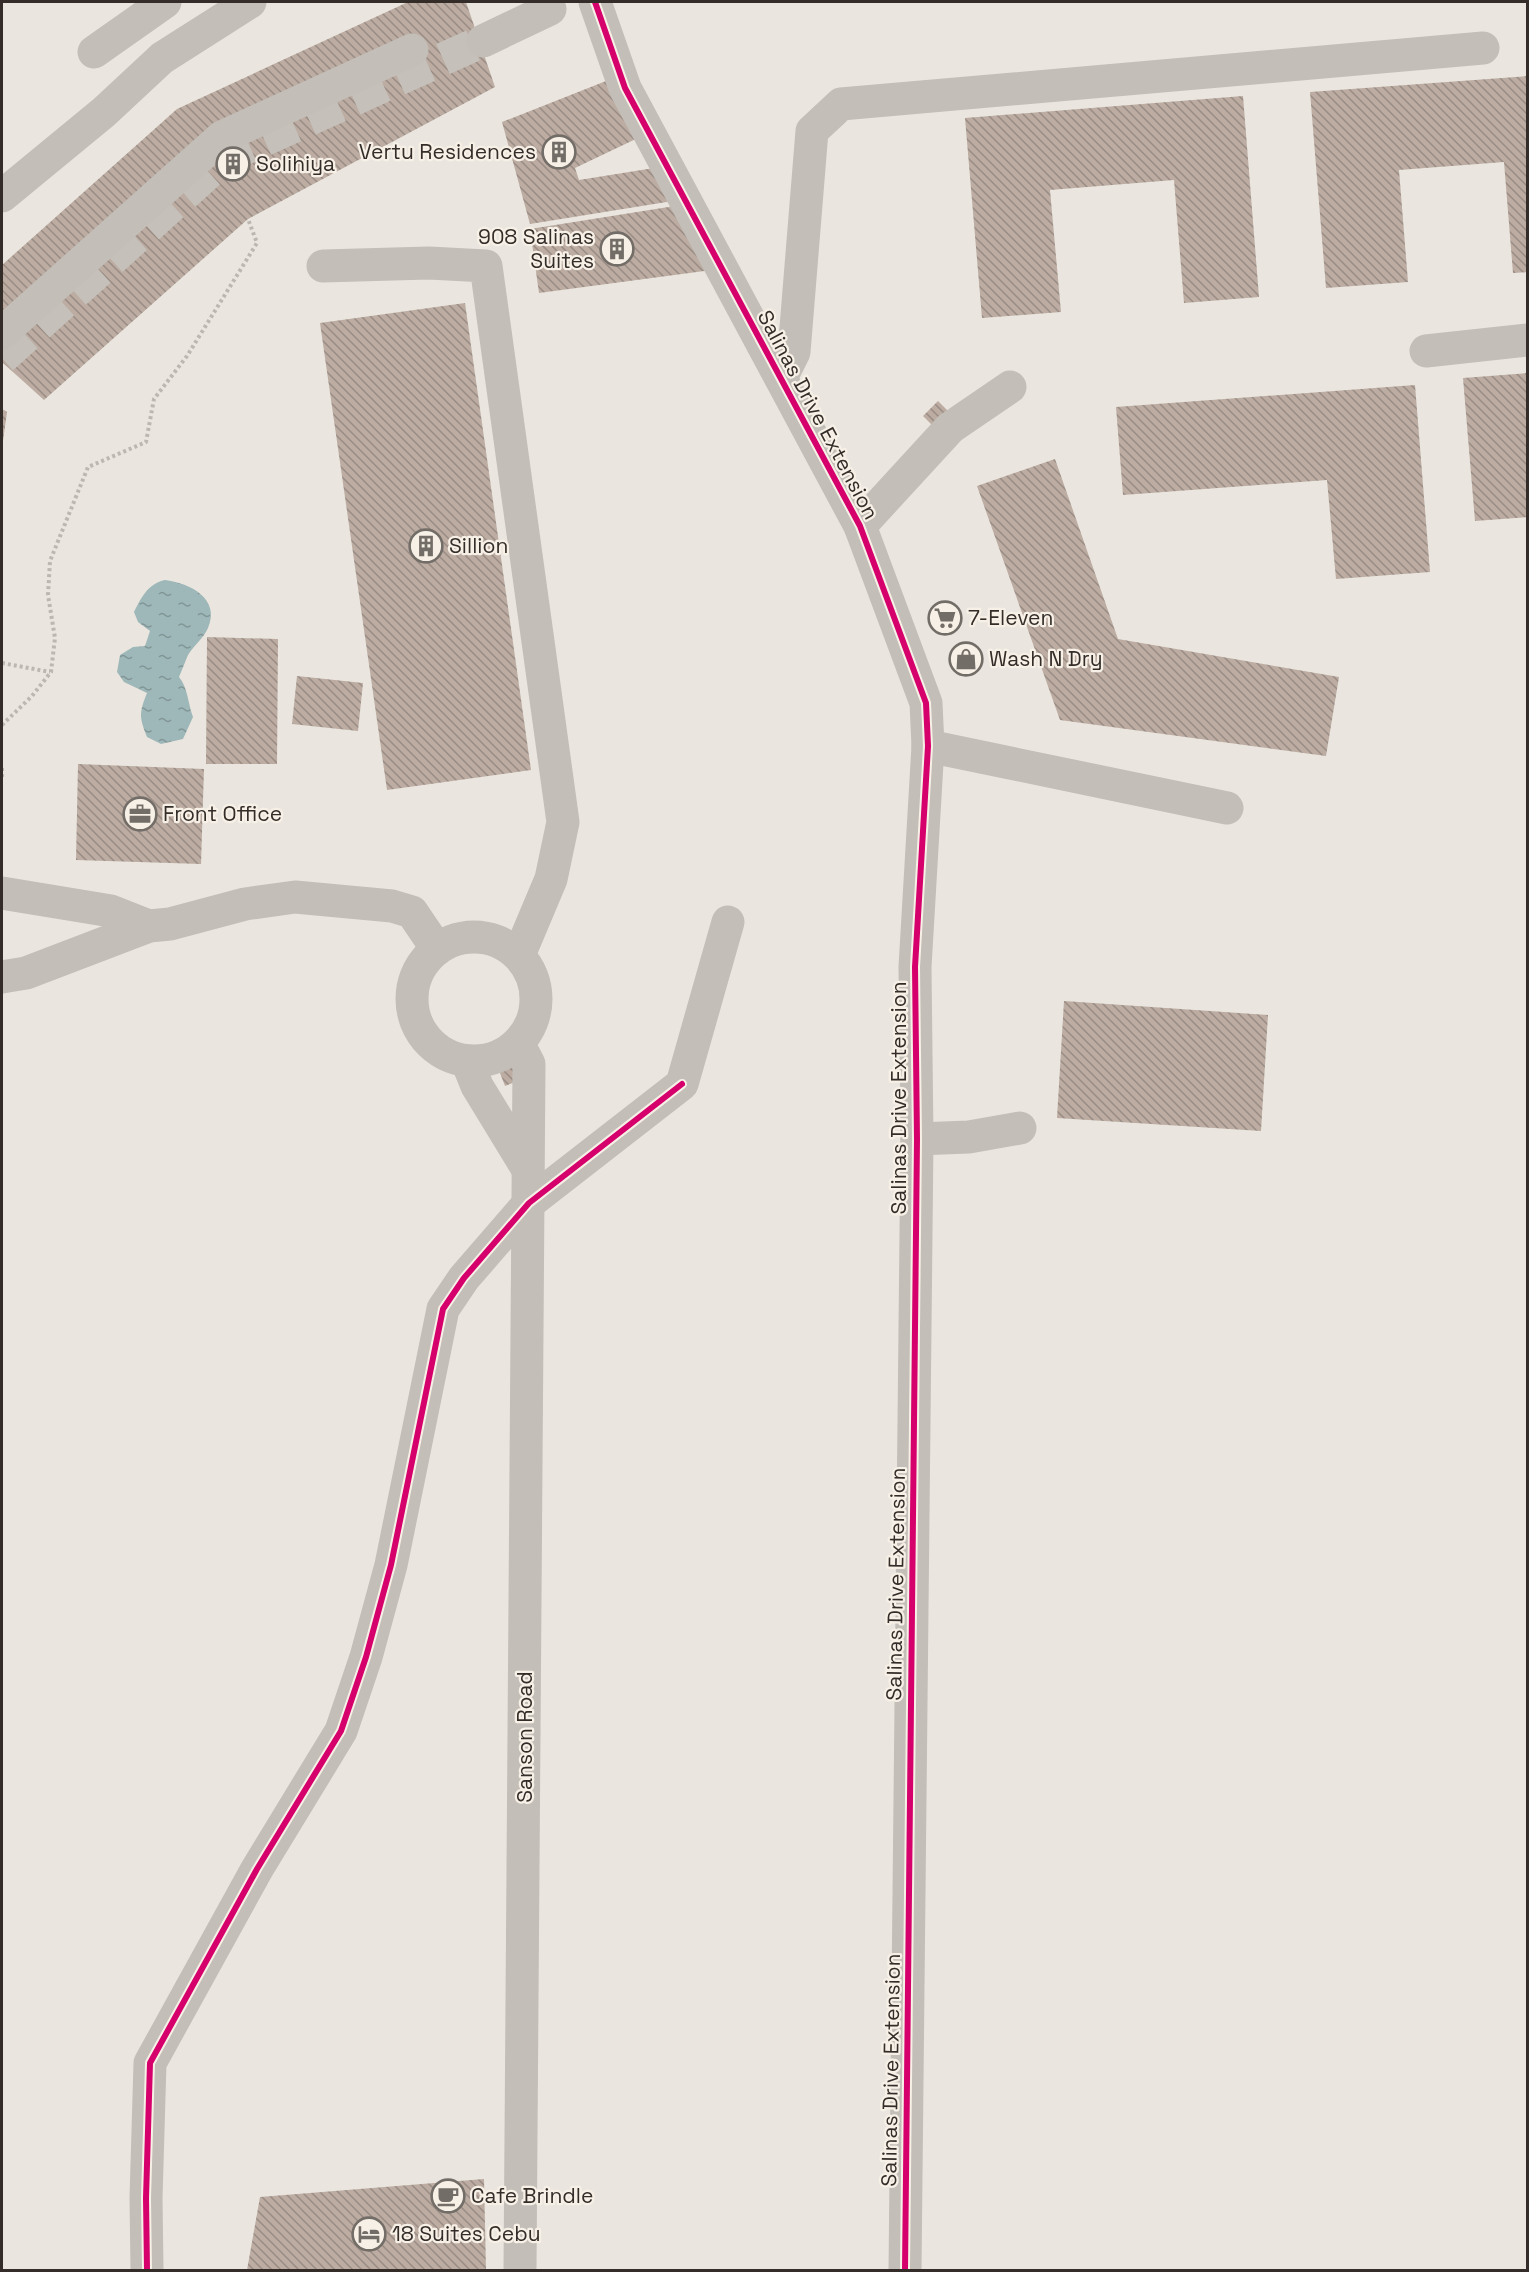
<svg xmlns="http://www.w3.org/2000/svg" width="1529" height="2272" font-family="'Space Grotesk',sans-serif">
<defs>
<pattern id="water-ripples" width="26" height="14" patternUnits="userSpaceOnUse" patternTransform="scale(1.5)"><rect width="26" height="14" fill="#9eb7b8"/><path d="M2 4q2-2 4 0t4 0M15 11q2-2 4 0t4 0" fill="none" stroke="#819596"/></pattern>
<pattern id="building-back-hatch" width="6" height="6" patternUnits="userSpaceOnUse" patternTransform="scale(1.5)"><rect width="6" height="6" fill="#bcaca2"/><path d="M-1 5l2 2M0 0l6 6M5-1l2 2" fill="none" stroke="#998c84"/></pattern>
</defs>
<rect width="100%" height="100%" fill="#eae6df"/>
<!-- water -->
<path fill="url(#water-ripples)" d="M165,580C189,583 221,598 208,628C204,638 194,645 188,655C185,662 182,670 179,677C188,688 188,704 193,717L183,739L161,744L147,737C139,717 139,713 147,693L124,682L117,672L120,655L133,647L145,646L150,631L138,622L134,612C142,596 148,584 165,580Z"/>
<!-- building -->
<g fill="url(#building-back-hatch)">
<path d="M408,2H466L495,87L248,219L44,400L2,362V265L177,109Z"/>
<path d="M1528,76V272L1513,273L1504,162L1399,170L1408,282L1326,288L1310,92Z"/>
<path d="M606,81L640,137L575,168L579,180L654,168L679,200L530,224L502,122Z"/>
<path d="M1243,96L1259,297L1184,303L1174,180L1050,190L1061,312L982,318L965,118Z"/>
<path d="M681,205L712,270L539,293L530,229Z"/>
<path d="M465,303L531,770L387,790L320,323Z"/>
<path d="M1528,373V517L1475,521L1463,378Z"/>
<path d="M1415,385L1430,572L1336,579L1327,480L1123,495L1116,407Z"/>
<path d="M938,401L949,412L934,427L923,416Z"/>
<path d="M2,409L7,412L3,441H2Z"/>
<path d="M1055,459L1118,639L1339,677L1326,756L1060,720L977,486Z"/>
<path d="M207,637L278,639L277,764H206Z"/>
<path d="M297,676L363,683L358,731L292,724Z"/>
<path d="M78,764L204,769L201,864L76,860Z"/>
<path d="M1064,1001L1268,1015L1261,1131L1057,1118Z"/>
<path d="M515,1052L525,1078L505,1086L495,1060Z"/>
<path d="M484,2179L486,2270H247L260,2197Z"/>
</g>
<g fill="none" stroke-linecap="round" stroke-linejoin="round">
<!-- minor-tunnel -->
<path stroke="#c5c1ba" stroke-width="33" stroke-dasharray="33 16" stroke-linecap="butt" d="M2,358L226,157L483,41"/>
<!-- path -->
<g stroke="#bcb7b1" stroke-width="4" stroke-dasharray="3 3" stroke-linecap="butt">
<path d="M2,663L50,672"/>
<path d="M2,725L32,696L51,672L55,638L48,595L50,561L88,467L146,442L154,399L187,356L257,243L248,219"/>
<path d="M2,768V779"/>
</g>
<!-- minor -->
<g stroke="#c3beb8" stroke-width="33">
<path d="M595,2L625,88L860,526L926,703L928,746L915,967L917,1139L905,2270"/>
<path d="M483,41L550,9"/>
<path d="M94,52L165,2"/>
<path d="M2,196L104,112L162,58L250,2"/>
<path d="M323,266L429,263L486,266L563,822L551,879L519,955"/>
<path d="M2,333L222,137L412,50"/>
<path d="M1426,351L1528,340"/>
<path d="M781,378L794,352L812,131L841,104L1483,48"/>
<path d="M860,526L950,428L1010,387"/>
<path d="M928,746L1227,808"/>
<path d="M2,893L111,911L149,926"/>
<circle cx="474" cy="999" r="62"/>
<path d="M2,977L26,973L149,926L170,924L245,904L295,897L392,906L412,912L437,949"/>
<path d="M518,1043L529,1064L520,2270"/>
<path d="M467,1061L477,1086L527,1168"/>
<path d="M917,1139L969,1137L1020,1128"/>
<path d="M147,2270L146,2198L150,2063L257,1869L341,1731L366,1657L391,1565L443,1309L464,1278L529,1203L682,1084L728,922"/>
</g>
<!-- cycleway casing -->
<g stroke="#f7f0e7" stroke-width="10">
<g id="cycleway">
<path d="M595,2L625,88L860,526L926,703L928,746L915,967L917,1139L905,2270"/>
<path d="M147,2270L146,2198L150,2063L257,1869L341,1731L366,1657L391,1565L443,1309L464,1278L529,1203L682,1084"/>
</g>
</g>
<!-- cycleway -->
<use href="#cycleway" stroke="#d6006c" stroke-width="6"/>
</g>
<!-- icons -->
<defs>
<g id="building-ring" transform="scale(1.725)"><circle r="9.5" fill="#f7f0e7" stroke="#736d68" stroke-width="1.5"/><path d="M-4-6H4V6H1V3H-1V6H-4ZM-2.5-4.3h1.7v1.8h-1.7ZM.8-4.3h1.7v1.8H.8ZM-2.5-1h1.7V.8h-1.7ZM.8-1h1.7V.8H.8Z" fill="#736d68"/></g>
<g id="supermarket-ring" transform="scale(1.725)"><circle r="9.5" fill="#f7f0e7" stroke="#736d68" stroke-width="1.5"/><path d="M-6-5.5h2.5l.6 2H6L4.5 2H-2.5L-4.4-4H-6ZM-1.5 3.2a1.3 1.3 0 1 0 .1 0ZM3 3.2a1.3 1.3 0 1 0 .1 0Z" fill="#736d68"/></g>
<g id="shop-ring" transform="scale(1.725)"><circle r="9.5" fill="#f7f0e7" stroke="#736d68" stroke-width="1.5"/><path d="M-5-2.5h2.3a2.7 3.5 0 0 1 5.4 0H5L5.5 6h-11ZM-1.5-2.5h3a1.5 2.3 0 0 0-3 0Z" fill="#736d68"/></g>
<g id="office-ring" transform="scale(1.725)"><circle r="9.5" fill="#f7f0e7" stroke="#736d68" stroke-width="1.5"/><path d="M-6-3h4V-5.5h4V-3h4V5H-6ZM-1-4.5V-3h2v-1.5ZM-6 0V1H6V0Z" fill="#736d68"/></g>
<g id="cafe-ring" transform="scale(1.725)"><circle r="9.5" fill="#f7f0e7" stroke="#736d68" stroke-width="1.5"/><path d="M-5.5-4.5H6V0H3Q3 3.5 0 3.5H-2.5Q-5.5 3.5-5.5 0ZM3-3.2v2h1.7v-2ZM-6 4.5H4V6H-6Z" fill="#736d68"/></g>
<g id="hotel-ring" transform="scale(1.725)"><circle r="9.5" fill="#f7f0e7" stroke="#736d68" stroke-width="1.5"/><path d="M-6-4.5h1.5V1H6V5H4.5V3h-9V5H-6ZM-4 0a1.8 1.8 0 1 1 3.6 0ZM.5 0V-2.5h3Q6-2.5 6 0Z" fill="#736d68"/></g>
</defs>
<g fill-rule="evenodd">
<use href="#building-ring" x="559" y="152"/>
<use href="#building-ring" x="233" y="164"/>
<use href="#building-ring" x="617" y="249"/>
<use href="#building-ring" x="426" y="546"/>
<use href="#supermarket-ring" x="945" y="618"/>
<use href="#shop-ring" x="966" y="659"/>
<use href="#office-ring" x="140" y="814"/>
<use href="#cafe-ring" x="448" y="2196"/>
<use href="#hotel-ring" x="369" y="2234"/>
</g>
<g text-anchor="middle" stroke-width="4.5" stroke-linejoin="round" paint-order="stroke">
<!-- poi labels -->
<g font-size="21" fill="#332c28" stroke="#f7f0e7" text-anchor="start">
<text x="536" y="159" text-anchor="end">Vertu Residences</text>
<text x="256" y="171">Solihiya</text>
<text x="594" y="244" text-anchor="end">908 Salinas<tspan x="594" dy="24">Suites</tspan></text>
<text x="449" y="553">Sillion</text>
<text x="968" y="625">7-Eleven</text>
<text x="989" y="666">Wash N Dry</text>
<text x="163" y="821">Front Office</text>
<text x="471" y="2203">Cafe Brindle</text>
<text x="392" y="2241">18 Suites Cebu</text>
</g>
<!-- street labels -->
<g font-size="21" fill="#332c28" stroke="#f7f0e7">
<text transform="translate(818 415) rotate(62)" y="7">Salinas Drive Extension</text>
<text transform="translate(899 1098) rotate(-90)" y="7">Salinas Drive Extension</text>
<text transform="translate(896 1584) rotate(-89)" y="7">Salinas Drive Extension</text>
<text transform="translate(525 1737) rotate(-90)" y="7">Sanson Road</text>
<text transform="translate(891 2070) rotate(-89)" y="7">Salinas Drive Extension</text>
</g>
</g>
<!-- border -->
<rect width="1529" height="2272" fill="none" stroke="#332c28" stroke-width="6"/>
</svg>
